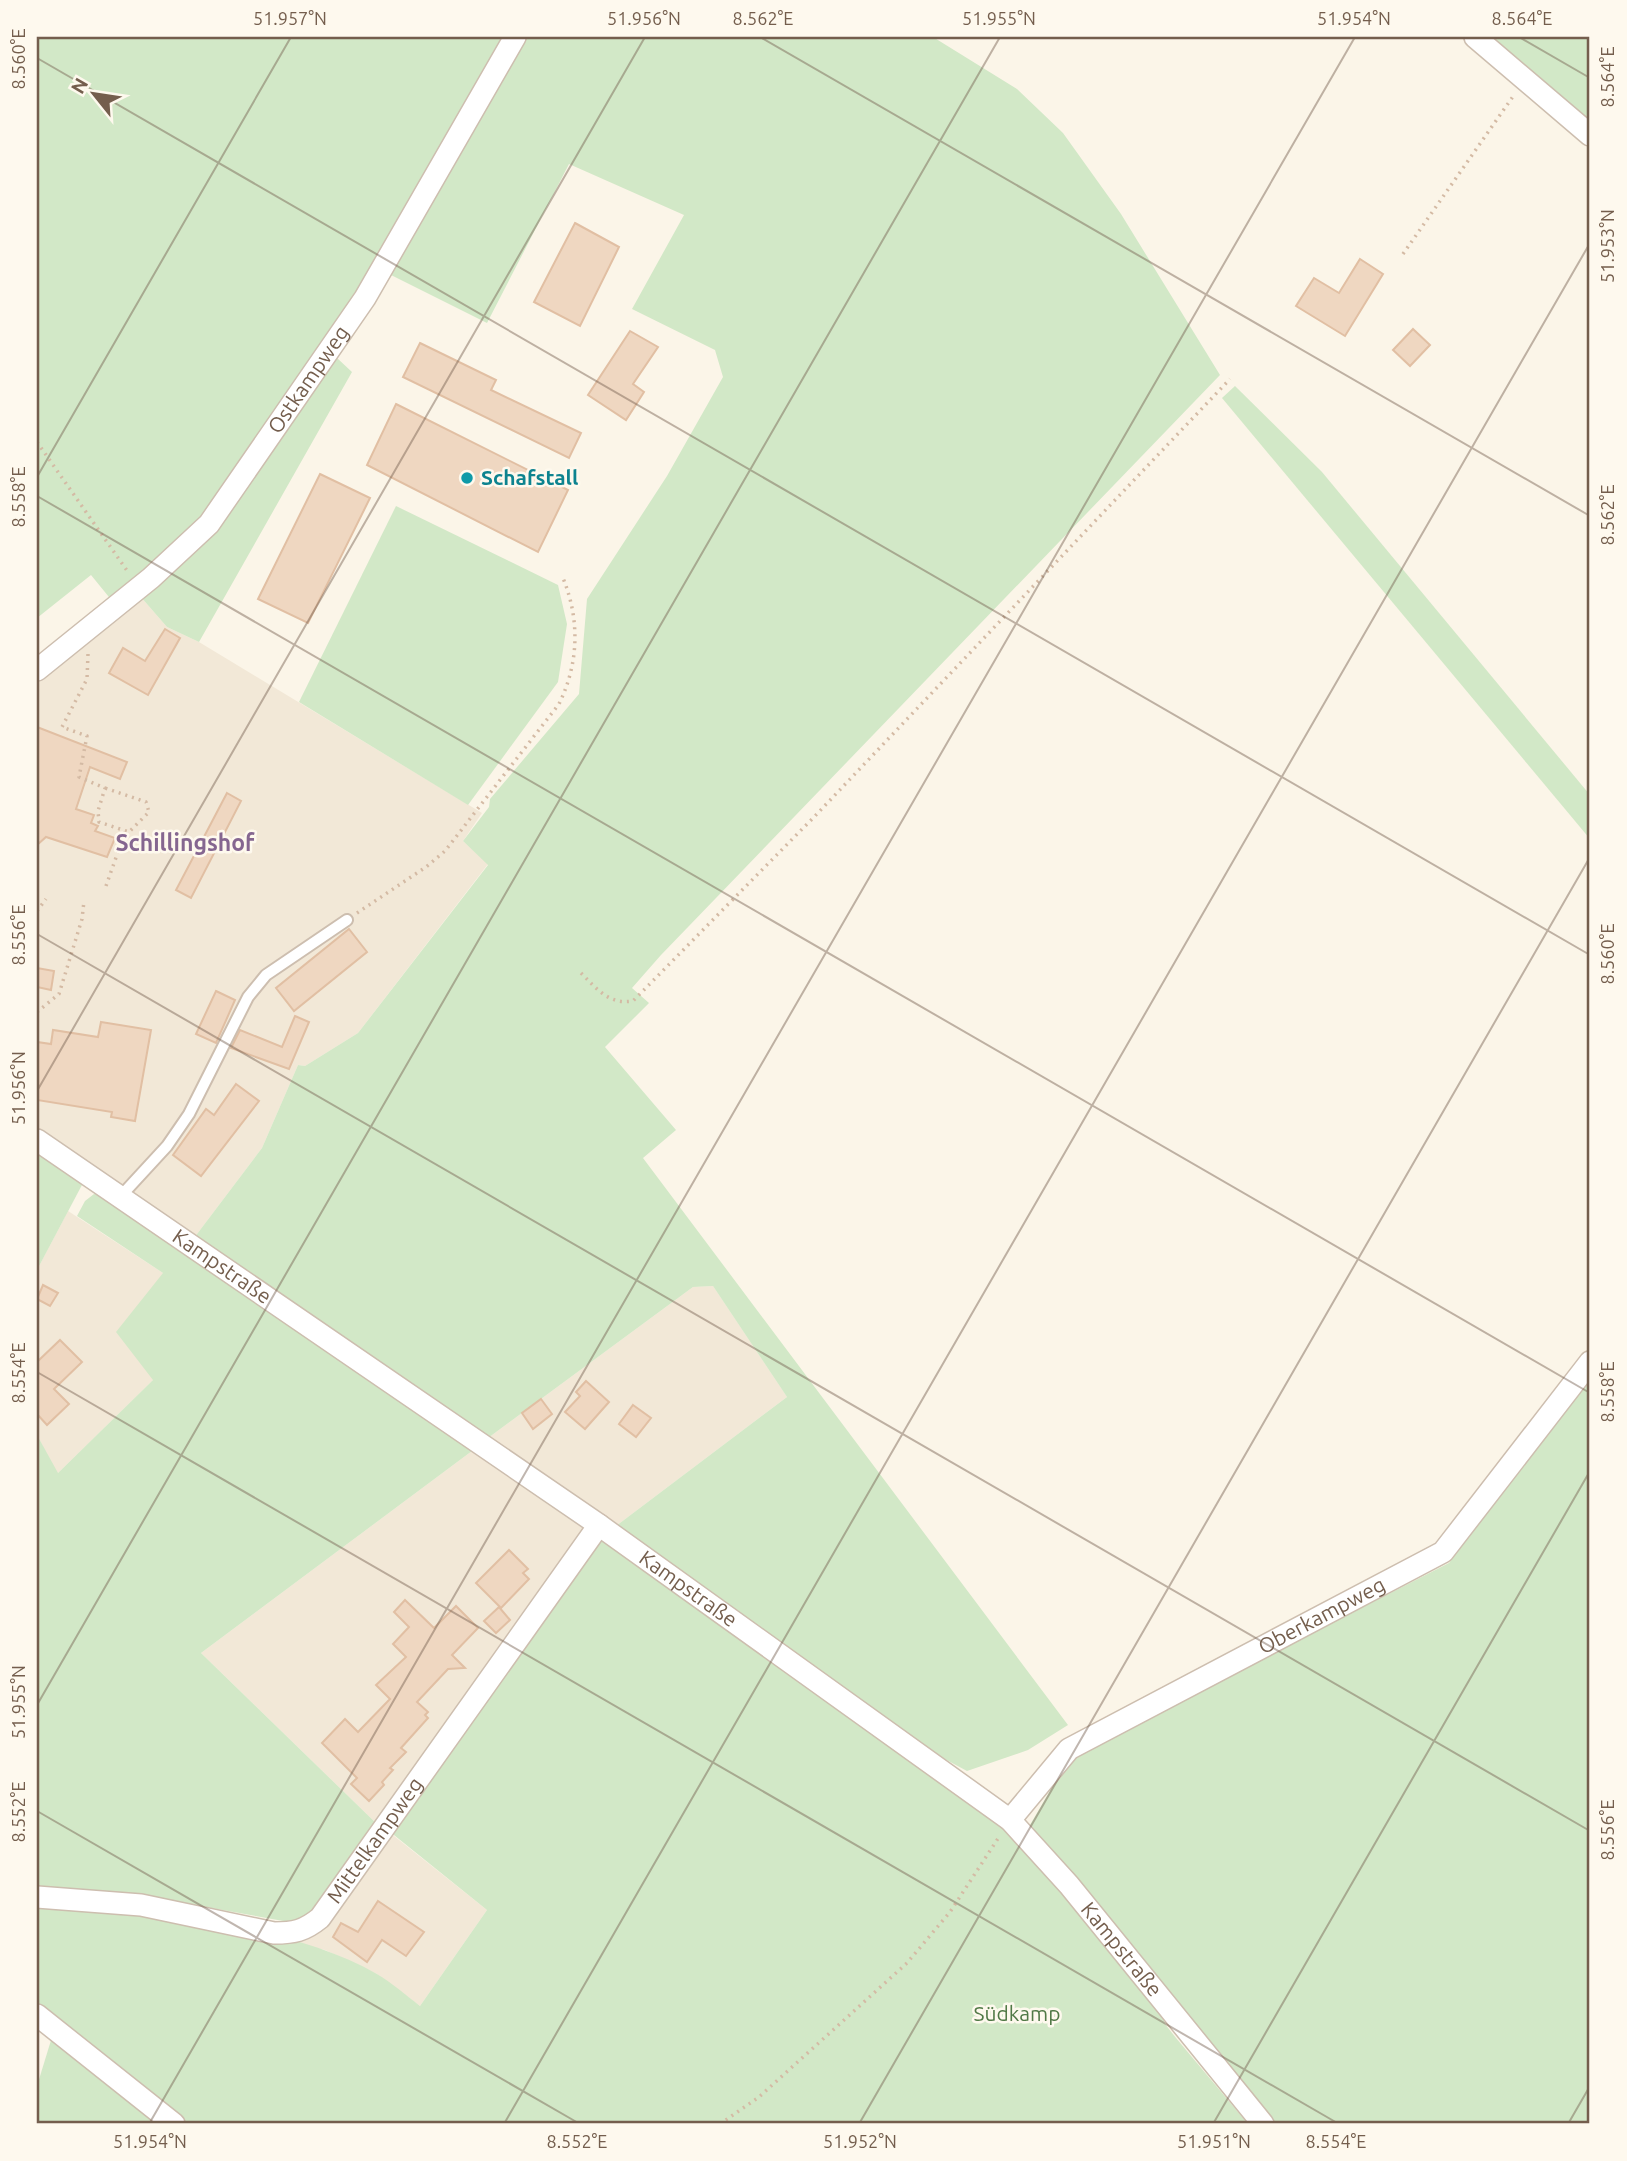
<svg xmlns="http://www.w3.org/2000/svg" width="1627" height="2161" font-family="Ubuntu,sans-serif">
<rect width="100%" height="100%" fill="#fbf5e8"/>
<!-- residential -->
<g fill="#f2e8d7">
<path d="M140,596L167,627L199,642L482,813L463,841L488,864L358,1033L305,1066L298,1065L262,1148L194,1238L37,1131V677Z"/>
<path d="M68,1211L163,1273L153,1380L57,1474L37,1435V1270Z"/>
<path d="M713,1286L787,1397L616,1526L488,1438L693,1287Z"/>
<path d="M476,1448L596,1531L389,1832L487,1910L420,2006L377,1974L325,1950L299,1944L379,1826L201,1653Z"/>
</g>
<!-- green -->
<g fill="#d2e8c7">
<path d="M37,37H508L357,296L205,520L113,602L91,575L37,618Z"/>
<path d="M526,37H933L1017,89L1063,133L1121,214L1220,375L661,955L632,988L649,1003L605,1047L676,1130L643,1158L1068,1725L1028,1750L967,1771L915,1743L616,1526L787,1397L713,1286L693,1287L488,1438L194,1238L262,1148L298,1065L305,1066L358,1033L488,865L463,841L489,807L490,799L579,694L587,599L667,476L723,377L715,350L632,309L684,215L569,164L487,323L389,274Z"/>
<path d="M1483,37H1590V126Z"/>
<path d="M337,358L352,372L199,642L167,627L140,596L262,461Z"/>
<path d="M1235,386L1322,472L1590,795V839L1222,398Z"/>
<path d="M396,506L558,585L567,624L558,682L468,805L299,702Z"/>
<path d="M37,1151L83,1183L37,1270Z"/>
<path d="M94,1194L103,1196L476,1448L201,1653L379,1826L311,1926L195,1905L37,1892V1435L58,1473L153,1380L116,1332L163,1273L77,1216L85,1201Z"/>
<path d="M1590,1377V2124H1274L1030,1825L1069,1758L1449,1563Z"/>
<path d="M596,1531L1021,1840L1101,1942L1162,2013L1165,2024L1176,2038L1248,2124H182L37,2011V1903C144,1915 282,1920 377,1974C392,1983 406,1995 420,2006L487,1910L389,1831Z"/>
<path d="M52,2037L151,2116L149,2124H37V2086Z"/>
</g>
<!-- building -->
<g fill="#efd7c1" stroke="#e1bfa3" stroke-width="2">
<path d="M575,223L619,247L580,326L534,302Z"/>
<path d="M1360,259L1383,274L1345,336L1296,306L1314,278L1339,293Z"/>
<path d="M1413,329L1430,345L1410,366L1393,350Z"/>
<path d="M630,331L658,347L633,384L644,392L626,420L588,395Z"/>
<path d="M420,343L496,380L491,390L581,433L569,458L403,377Z"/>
<path d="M396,404L568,490L538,552L367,465Z"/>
<path d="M320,474L370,498L308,623L258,599Z"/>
<path d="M165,629L180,638L148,695L109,673L123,648L145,661Z"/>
<path d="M37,727L127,762L120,779L90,767L76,809L94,815L91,823L98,826L95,831L115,838L107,857L46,837L37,845Z"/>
<path d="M227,793L241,801L191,898L176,890Z"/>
<path d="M349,929L367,952L294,1011L276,988Z"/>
<path d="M37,968L54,971L51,990L37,987Z"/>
<path d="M216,991L235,1000L216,1043L196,1034Z"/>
<path d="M295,1016L309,1022L289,1069L231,1048L240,1030L282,1047Z"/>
<path d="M101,1022L151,1030L135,1121L111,1117L112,1112L37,1100V1042L51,1044L53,1030L98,1037Z"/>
<path d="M236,1084L259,1101L201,1176L173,1155L206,1109L214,1115Z"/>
<path d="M43,1285L58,1293L50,1306L37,1299Z"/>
<path d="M60,1340L82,1362L54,1389L69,1404L47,1425L37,1414V1362Z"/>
<path d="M586,1381L609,1402L585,1429L565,1412L580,1396L576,1392Z"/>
<path d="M541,1399L552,1414L533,1429L522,1413Z"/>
<path d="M633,1405L651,1418L636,1437L619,1424Z"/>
<path d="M509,1550L528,1569L523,1573L529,1579L501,1608L476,1583Z"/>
<path d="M405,1600L434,1628L456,1606L478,1628L452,1655L465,1668L448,1669L417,1702L428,1712L425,1715L428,1718L401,1748L406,1752L390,1768L393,1770L382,1782L384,1785L369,1801L351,1784L357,1778L322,1743L345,1719L358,1732L390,1699L376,1685L406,1657L393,1644L409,1627L394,1612Z"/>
<path d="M499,1607L510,1620L496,1633L484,1621Z"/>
<path d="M378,1901L424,1932L406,1956L382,1940L367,1962L333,1937L341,1923L358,1932Z"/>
</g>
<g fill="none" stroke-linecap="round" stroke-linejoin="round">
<!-- lane casing -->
<g stroke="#cdbeaf" stroke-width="14">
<path id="lane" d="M120,1197L167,1146L189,1114L248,997L266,975L347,920"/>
</g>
<!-- street casing -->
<g stroke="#cdbeaf" stroke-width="24">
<g id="street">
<path d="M1475,37L1590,135"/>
<path id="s1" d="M37,670L151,578L209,524L365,298L515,37"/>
<path id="s2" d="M37,1140L599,1525L1010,1820L1069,1885L1263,2124"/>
<path id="s3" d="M1010,1820L1069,1749L1443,1552L1590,1362"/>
<path id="s4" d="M37,1897L141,1905L274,1933C294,1933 304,1931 320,1918L599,1525"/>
<path d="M37,2015L174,2124"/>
</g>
</g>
<!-- path -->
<g stroke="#d4baa4" stroke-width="3.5" stroke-dasharray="2 5" stroke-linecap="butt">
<path d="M1403,254L1514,95"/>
<path d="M37,442L128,572"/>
<path d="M88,654L87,679L62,727L87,736L79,777L105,788L98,811L99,822L129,832L149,812L146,802L105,788"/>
<path d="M106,886L125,832"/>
<path d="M37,911L46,899"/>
<path d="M357,913L426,867L445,851L559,704C579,663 580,620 563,578"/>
<path d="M581,973C597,989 609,1005 633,1001L815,816L1230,379"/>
<path d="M37,1012L59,994L82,919L84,901"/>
<path d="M720,2124L759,2097L907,1963L950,1912L999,1837"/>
</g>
<!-- lane -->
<use href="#lane" stroke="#fff" stroke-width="10"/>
<!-- street -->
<use href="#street" stroke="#fff" stroke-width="21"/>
</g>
<!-- ticks -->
<path fill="none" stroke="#745e4d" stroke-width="2" stroke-opacity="0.45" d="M760,37L1590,516M1519,37L1590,78M37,58L1590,955M37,477L291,37M37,496L1590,1393M37,934L1590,1831M37,1091L645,37M37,1372L1339,2124M37,1705L1000,37M37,1811L580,2124M149,2124L1355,37M504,2124L1590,243M859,2124L1590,857M1213,2124L1590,1471M1568,2124L1590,2086"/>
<!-- markers -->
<circle fill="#0f9aa8" stroke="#fef9ee" stroke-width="2.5" cx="467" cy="478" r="7"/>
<g text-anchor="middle" stroke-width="5" stroke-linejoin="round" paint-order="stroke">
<!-- street labels -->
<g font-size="21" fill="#745e4d" stroke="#fef9ee">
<text dy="7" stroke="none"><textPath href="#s1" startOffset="401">Ostkampweg</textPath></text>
<text dy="7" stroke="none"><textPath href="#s2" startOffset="224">Kampstraße</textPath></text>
<text dy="7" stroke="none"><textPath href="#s2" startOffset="791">Kampstraße</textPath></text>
<text dy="7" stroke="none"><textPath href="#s3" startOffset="378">Oberkampweg</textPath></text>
<text dy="7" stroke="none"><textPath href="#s4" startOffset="385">Mittelkampweg</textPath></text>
<text dy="7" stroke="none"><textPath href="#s2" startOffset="1358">Kampstraße</textPath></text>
</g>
<!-- culture labels -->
<g font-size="21" font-weight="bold" fill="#0d838f" stroke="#fef9ee" text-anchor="start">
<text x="481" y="485">Schafstall</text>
</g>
<!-- park labels -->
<g font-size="21" fill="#517946" stroke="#fef9ee">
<text x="1017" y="2021">Südkamp</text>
</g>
<!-- neighbourhood labels -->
<g font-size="23" font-weight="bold" fill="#856690" stroke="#fef9ee">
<text x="185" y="851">Schillingshof</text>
</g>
</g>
<!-- border -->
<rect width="1627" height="2161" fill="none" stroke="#fef9ee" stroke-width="77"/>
<!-- north arrow -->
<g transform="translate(94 94) rotate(300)" stroke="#fef9ee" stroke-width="5" paint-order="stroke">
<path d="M0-5L12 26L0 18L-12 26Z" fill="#745e4d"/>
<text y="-10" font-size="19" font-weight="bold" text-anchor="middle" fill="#745e4d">N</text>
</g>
<rect x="38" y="38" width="1550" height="2084" fill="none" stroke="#745e4d" stroke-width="2.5"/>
<g font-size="18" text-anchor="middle" fill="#745e4d">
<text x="290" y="25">51.957°N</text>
<text x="644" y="25">51.956°N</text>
<text x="763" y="25">8.562°E</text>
<text x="999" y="25">51.955°N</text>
<text x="1354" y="25">51.954°N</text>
<text x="1522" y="25">8.564°E</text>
<text transform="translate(19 59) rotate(-90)" y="6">8.560°E</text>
<text transform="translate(1608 77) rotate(-90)" y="6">8.564°E</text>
<text transform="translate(1608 246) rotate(-90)" y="6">51.953°N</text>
<text transform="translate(19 497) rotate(-90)" y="6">8.558°E</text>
<text transform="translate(1608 515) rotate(-90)" y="6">8.562°E</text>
<text transform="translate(19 935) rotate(-90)" y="6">8.556°E</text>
<text transform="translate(1608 954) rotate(-90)" y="6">8.560°E</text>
<text transform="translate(19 1088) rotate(-90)" y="6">51.956°N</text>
<text transform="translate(19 1373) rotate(-90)" y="6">8.554°E</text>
<text transform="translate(1608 1392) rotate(-90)" y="6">8.558°E</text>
<text transform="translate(19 1702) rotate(-90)" y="6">51.955°N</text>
<text transform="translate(19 1812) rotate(-90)" y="6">8.552°E</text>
<text transform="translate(1608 1830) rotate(-90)" y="6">8.556°E</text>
<text x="150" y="2148">51.954°N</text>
<text x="577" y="2148">8.552°E</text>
<text x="860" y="2148">51.952°N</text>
<text x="1214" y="2148">51.951°N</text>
<text x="1336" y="2148">8.554°E</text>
</g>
</svg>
